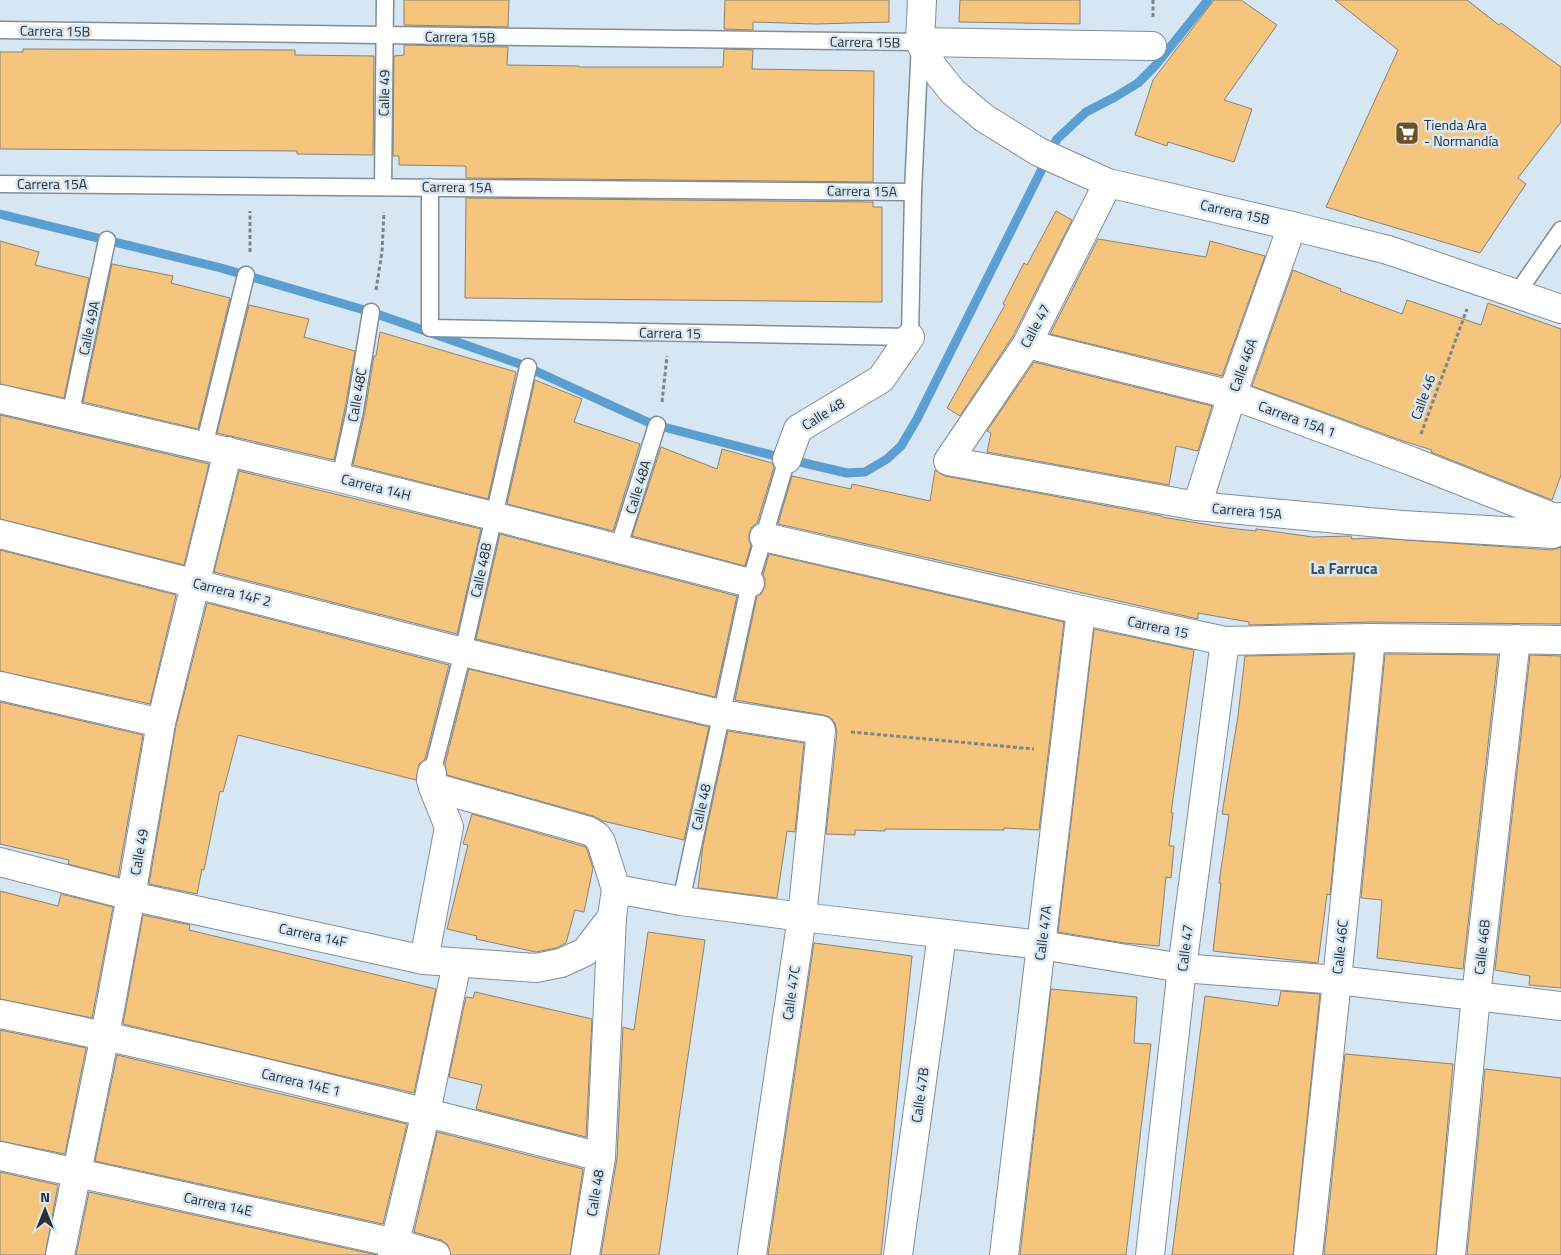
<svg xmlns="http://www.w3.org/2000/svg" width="1561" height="1255" font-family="'Titillium Web',sans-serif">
<rect width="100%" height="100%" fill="#d6e6f3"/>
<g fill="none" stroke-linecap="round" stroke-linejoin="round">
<!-- stream -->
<path stroke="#5a9ed2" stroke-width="9" d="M0,214L221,268L371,312L520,364L652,424L787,459L847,473L865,472L887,459L901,446L917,419L1057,139L1086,112L1115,97L1138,83L1155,66L1208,0"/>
</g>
<!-- building -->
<g fill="#f5c57e" stroke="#8b8173">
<path d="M404,0H509L508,27L404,25Z"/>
<path d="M725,0H889V22L815,24L753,22V30L724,29Z"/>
<path d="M960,0H1080V24L959,22Z"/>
<path d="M1214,0H1241L1277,25L1224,100L1252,109L1234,162L1168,142L1167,146L1135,135L1153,80Z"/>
<path d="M1335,0H1467L1499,25L1501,23L1561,67V122L1518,178L1526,184L1480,253L1326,207L1398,50Z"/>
<path d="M404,45L508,47L507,65L579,66V67H723L724,49L753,50L752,69L874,71L873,182L466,178V167L464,166L399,165V156H393L394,56L404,55Z"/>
<path d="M23,49L295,50V55L374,56L373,155L297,154V151L0,149V52H23Z"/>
<path d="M466,198L873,202V207H882V302L465,298Z"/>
<path d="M1056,211L1072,220L1013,336L960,416L947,408L1005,305L1003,304L1024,263L1027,265Z"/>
<path d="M1098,239L1206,257L1210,241L1265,256L1222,376L1050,334Z"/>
<path d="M0,241L39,252L35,265L89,278L64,398L0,384Z"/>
<path d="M112,264L173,276L171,283L230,298L198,429L83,402Z"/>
<path d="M1293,270L1341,289L1340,291L1402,314L1407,300L1481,325L1488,303L1561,329V475L1552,500L1431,452L1432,450L1400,440L1252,386Z"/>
<path d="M249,305L309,319L304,337L355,351L345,408L334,460L217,433Z"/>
<path d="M380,332L516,372L488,499L353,465L365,412L374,356H376Z"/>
<path d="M1034,362L1212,406L1198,451L1176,446L1169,485L987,452L991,433L987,431Z"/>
<path d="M535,380L582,399L574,422L640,444L613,531L507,504Z"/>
<path d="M0,415L209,464L184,565L0,519Z"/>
<path d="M661,447L717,469L722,449L772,463L774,467L757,523L752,527L749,533V541L751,545L745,566L632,536Z"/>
<path d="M935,470L945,476L1162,516V517L1228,528L1256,531V529L1313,537L1351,536L1352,539L1376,538L1552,550L1561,547V624L1371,622L1249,625V622L1198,613V619L778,524L792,476L851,489L852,484L930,501Z"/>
<path d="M239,471L481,529L457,634L214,572Z"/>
<path d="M500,534L737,596L715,697L476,639Z"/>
<path d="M0,550L176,595L150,704L0,671Z"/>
<path d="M769,554L1064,622L1039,830L1004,828V830L885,829V831L855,830V835L826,834L837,732L835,723L830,717L823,715L735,700L757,596L761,594L765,586V579L763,575Z"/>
<path d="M207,603L449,665L425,759L419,764L416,780L238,735L223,792L220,791L204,870L202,869L197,894L149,884L176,726Z"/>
<path d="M1094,629L1194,650L1171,813H1173L1169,846H1174L1171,878L1166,877L1159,946L1124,943L1058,932Z"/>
<path d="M1354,654L1330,895L1327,894L1318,963L1213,951L1221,883H1219L1229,815L1222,814L1238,716L1245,656Z"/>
<path d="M1385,654L1498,655L1463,969L1377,958L1382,900L1361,898Z"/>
<path d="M1530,655L1561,656V988L1529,985L1530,976L1495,970Z"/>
<path d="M469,669L709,727L684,840L603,821L593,816L447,775L445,764Z"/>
<path d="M0,702L143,735L118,877L68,864L69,860L0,844Z"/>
<path d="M728,731L804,743L795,832L787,831L777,898L698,888L703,845Z"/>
<path d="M472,814L586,847L593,868L584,912L575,910L566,943L556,948L536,952L476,939L477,936L447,929L468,845L463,844Z"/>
<path d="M0,891L58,906L61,894L113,907L92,1018L0,999Z"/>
<path d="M143,915L190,925L189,930L436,989L414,1093L123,1024Z"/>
<path d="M648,932L705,940L672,1166L659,1255H601L617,1158L623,1027L634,1030Z"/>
<path d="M814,943L912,956L881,1255H768Z"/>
<path d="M1051,989L1137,997L1134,1043L1151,1044L1126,1255H1020Z"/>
<path d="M1281,991L1320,994L1293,1255H1172L1205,996L1278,1006Z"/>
<path d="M475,992L592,1019L586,1137L476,1109L482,1085L449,1077L466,997L473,998Z"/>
<path d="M0,1030L86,1048L65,1154L0,1141Z"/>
<path d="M1345,1054L1453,1064L1436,1255H1324Z"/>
<path d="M117,1055L407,1124L383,1224L95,1161Z"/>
<path d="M1485,1069L1561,1078V1255H1467Z"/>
<path d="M437,1132L583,1169L570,1255H451L448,1245L441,1240L414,1232Z"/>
<path d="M0,1172L58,1185L45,1255H0Z"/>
<path d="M89,1192L377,1255H76Z"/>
</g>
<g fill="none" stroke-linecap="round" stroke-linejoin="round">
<!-- lane casing -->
<g stroke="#808e9a" stroke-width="19">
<g id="lane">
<path d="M0,30L920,42L913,192L910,337L430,328V187"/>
<path d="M0,184L913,192"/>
<path d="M383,186L385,0"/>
<path d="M1517,293L1561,230"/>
<path d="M70,416L107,240"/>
<path d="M204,446L246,275"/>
<path d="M340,478L355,410L371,312"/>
<path d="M618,549L657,425"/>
<path d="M432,773L463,652L528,367"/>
<path d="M681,901L750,583L787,459"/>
</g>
</g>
<!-- street casing -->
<g stroke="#808e9a" stroke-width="30">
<g id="street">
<path d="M920,42L1152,46"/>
<path d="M1108,183L1027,344L948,461L1197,506L1402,525L1553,534L1561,517"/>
<path d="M1027,344L1232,395L1411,461L1560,520"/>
<path d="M0,399L340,478L493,516L750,583"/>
<path d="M787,459L798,429L881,379L910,337"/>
<path d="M1197,506L1232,395L1292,226"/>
<path d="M0,534L463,652L721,714L821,730L802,917L752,1255"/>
<path d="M764,537L1081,610L1225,641L1371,638L1561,640"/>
<path d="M0,686L161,723"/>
<path d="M432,773L431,780L433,787L589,831L597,836L601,842L616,889L612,917L601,1157L585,1255"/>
<path d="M0,862L131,896L424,960L536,968L561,963L585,952L612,917"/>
<path d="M616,889L681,901L802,917L1041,945L1182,968L1337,980L1561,1006"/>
<path d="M424,960L449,827L433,787"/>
<path d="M0,1014C202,1055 401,1106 601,1157"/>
<path d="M0,1156L395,1243L436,1255"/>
<path d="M60,1255L105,1035L131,896L161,723L228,451"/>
<path d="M392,1255L426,1112L457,963"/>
<path d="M898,1255L942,935"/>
<path d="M1004,1255L1081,610"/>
<path d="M1150,1255L1182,968L1225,641"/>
<path d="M1308,1255L1337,980L1371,638"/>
<path d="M1451,1255L1476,996L1516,639"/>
</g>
</g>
<!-- secondary casing -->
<g stroke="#808e9a" stroke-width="30">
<path id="secondary" d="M922,0L920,42L933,67L953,92L984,118L1039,152L1108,183L1292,226L1388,250L1561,309"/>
</g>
<!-- path -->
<g stroke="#7a858e" stroke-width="3" stroke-dasharray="4 2.5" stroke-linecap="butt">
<path d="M1153,17V0"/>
<path d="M250,252V211"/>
<path d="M376,290L382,252L384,212"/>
<path d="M662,402L667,356"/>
<path d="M1421,434L1467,309"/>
<path d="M851,732L1034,749"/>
</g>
<!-- lane -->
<use href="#lane" stroke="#fff" stroke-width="16"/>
<!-- street -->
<use href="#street" stroke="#fff" stroke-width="28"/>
<!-- secondary -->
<use href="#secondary" stroke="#fff" stroke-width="28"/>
</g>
<!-- icons -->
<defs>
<g id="supermarket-square" transform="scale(1.25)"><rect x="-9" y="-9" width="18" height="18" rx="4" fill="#6d5124" stroke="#d6e6f3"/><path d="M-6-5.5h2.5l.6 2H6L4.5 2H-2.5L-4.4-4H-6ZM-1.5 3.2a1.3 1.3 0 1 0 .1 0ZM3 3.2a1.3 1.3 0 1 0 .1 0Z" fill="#fff"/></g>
</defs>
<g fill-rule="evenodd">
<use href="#supermarket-square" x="1407" y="133"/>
</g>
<g text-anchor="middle" stroke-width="5" stroke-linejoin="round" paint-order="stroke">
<!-- street labels -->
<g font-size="14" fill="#292f34" stroke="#d6e6f3">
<text transform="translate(55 31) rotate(1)" y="5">Carrera 15B</text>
<text transform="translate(460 37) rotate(1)" y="5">Carrera 15B</text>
<text transform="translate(865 42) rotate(1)" y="5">Carrera 15B</text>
<text transform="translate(384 93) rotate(-89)" y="5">Calle 49</text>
<text x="52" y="189">Carrera 15A</text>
<text transform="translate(457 187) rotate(1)" y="5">Carrera 15A</text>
<text transform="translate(862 191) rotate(1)" y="5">Carrera 15A</text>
<text transform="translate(1235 212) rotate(13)" y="5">Carrera 15B</text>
<text transform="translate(1035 326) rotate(-62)" y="5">Calle 47</text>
<text transform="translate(89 328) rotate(-78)" y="5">Calle 49A</text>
<text transform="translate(670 333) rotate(1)" y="5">Carrera 15</text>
<text transform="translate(1243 365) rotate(-70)" y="5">Calle 46A</text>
<text transform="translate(357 395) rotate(-80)" y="5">Calle 48C</text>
<text transform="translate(1423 397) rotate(-70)" y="5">Calle 46</text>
<text transform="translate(823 414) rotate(-32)" y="5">Calle 48</text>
<text transform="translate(1297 419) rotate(20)" y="5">Carrera 15A 1</text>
<text transform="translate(376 487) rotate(14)" y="5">Carrera 14H</text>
<text transform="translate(638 487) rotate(-73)" y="5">Calle 48A</text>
<text transform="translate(1247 511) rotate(5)" y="5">Carrera 15A</text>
<text transform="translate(481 570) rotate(-78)" y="5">Calle 48B</text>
<text transform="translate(232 592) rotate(14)" y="5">Carrera 14F 2</text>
<text transform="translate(1158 627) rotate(12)" y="5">Carrera 15</text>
<text transform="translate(701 807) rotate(-78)" y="5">Calle 48</text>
<text transform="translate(139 852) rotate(-80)" y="5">Calle 49</text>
<text transform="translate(1043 933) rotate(-83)" y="5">Calle 47A</text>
<text transform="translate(313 935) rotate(12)" y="5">Carrera 14F</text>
<text transform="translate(1340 947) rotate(-84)" y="5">Calle 46C</text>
<text transform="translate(1482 947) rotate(-84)" y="5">Calle 46B</text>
<text transform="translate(1185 948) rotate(-83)" y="5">Calle 47</text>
<text transform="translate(791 993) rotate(-82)" y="5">Calle 47C</text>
<text transform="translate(301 1082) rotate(13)" y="5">Carrera 14E 1</text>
<text transform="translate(920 1095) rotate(-82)" y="5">Calle 47B</text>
<text transform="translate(595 1193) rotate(-81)" y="5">Calle 48</text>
<text transform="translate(218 1204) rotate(12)" y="5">Carrera 14E</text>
</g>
<!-- poi labels -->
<g font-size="14" fill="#292f34" stroke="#d6e6f3" text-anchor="start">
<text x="1424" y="130">Tienda Ara<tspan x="1424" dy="16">- Normandía</tspan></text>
</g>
<!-- neighbourhood labels -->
<g font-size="15" font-weight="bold" fill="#43505b" stroke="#d6e6f3">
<text x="1344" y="574">La Farruca</text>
</g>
</g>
<!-- north arrow -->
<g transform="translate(45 1210)" stroke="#d6e6f3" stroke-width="4" paint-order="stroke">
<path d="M0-4L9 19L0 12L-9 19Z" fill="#292f34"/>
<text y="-8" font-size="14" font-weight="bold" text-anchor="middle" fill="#292f34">N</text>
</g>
</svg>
